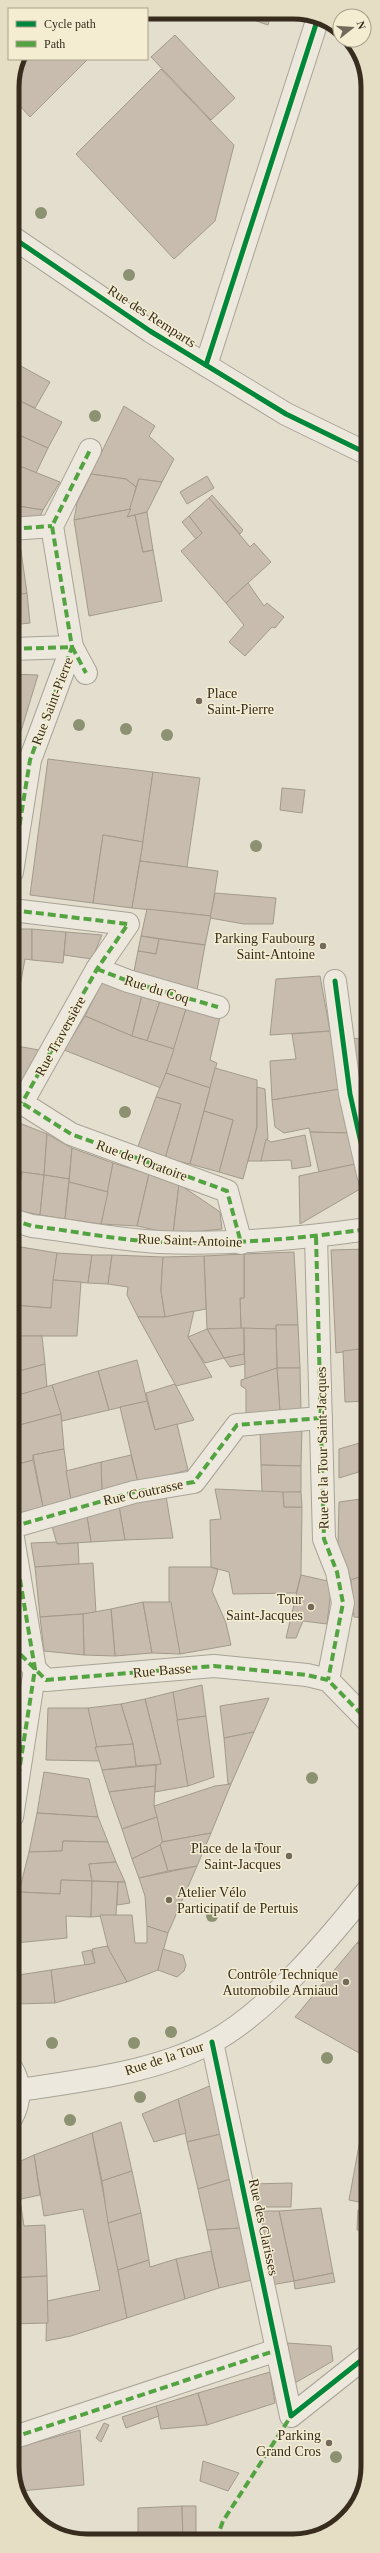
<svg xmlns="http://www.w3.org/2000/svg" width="380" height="2553" font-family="'Times New Roman',serif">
<rect width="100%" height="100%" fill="#e3decd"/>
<!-- building -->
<g fill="#c7bcad" stroke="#a39a8c">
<path d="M236,14H271L268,25Z"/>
<path d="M175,35L235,98L211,120L151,57Z"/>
<path d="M18,59H88L30,117L12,97Z"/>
<path d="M161,69L234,145L215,221L174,259L76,154Z"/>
<path d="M12,364L19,365L50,382L35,408L12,397Z"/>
<path d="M12,397L62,422L48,448L12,432Z"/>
<path d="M124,406L155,426L149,436L174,459L162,482L139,479L136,487L126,479L91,474Z"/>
<path d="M12,432L48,448L36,473L12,463Z"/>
<path d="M12,463L60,482L43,510L12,505Z"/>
<path d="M91,474L126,479L136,487L131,509L74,520L77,503Z"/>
<path d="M207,476L214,488L187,504L180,492Z"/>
<path d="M139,479L162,482L147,512L127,517Z"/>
<path d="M212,495L243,530L240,534L209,498Z"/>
<path d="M209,498L250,547L254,543L271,562L226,603L181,551L202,533L189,516Z"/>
<path d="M12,505L43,510L37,523L12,525Z"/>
<path d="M131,509L127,517L135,515L143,552L153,550L162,601L89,616L74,520Z"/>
<path d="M147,512L153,550L143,552L135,515Z"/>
<path d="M189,516L202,533L196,539L182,522Z"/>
<path d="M19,537L27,593L12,596V538Z"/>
<path d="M248,583L264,606L267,603L284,617L275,628L272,627L245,656L229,642L244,625L226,603Z"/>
<path d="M27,593L30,623L12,625V596Z"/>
<path d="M12,674L38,675L22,728L12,725Z"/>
<path d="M12,725L22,728L12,759Z"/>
<path d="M48,759L153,772L143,842L103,835L93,903L30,895Z"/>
<path d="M153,772L200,778L187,867L140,861Z"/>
<path d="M282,788L305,790L302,813L280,810Z"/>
<path d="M103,835L143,842L132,908L93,903Z"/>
<path d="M140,861L218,871L211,916L132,908Z"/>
<path d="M215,893L276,898L273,924H244L210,918Z"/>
<path d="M147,909L211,916L205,945L141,936Z"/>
<path d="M12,929H32V960L25,959L19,992H12Z"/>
<path d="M32,929L66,932L63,963L32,960Z"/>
<path d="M66,932L102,935L92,959L64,955Z"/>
<path d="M141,936L159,939L156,954L138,951Z"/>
<path d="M159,939L205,945L196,996L133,976L138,951L156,954Z"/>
<path d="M320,976L330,1031L270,1035L276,979Z"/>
<path d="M103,980L142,995L132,1036L85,1016Z"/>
<path d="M12,992H19L14,1022H12Z"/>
<path d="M142,995L160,1001L147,1041L132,1036Z"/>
<path d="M160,1001L186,1009L174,1049L147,1041Z"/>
<path d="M186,1009L220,1017L210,1060L217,1063L210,1088L166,1073Z"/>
<path d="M85,1016L132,1036L174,1049L161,1088L64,1050Z"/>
<path d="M12,1022H14L15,1045H12Z"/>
<path d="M330,1031L340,1089L272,1100L270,1061L296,1059L292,1034Z"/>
<path d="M352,1038L368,1040V1102L359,1100Z"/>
<path d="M12,1045L44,1051L23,1090L12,1088Z"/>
<path d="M215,1068L257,1080V1127L243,1179L219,1172L233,1120L204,1111Z"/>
<path d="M166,1073L210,1088L190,1164L165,1158L181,1104L156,1097Z"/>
<path d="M257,1087L265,1089L268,1138L261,1161H248L257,1127Z"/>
<path d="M340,1089L349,1133L310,1132L309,1128L284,1133L275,1127L272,1100Z"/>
<path d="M156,1097L181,1104L165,1158L136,1152Z"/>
<path d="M204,1111L233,1120L219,1172L190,1164Z"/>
<path d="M12,1119L17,1120L12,1141Z"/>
<path d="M17,1122L47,1134L44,1175L12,1171V1141Z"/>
<path d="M310,1132L349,1133L355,1164L319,1172Z"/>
<path d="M47,1134L72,1148L69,1179L44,1175Z"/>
<path d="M305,1135L311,1166L292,1169L291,1160L261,1161L266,1139L271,1142Z"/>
<path d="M72,1148L113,1163L108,1192L69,1182Z"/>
<path d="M113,1163L149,1174L137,1226L101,1224Z"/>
<path d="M355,1164L360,1189L300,1224L299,1176Z"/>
<path d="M12,1171L22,1172L16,1210H12Z"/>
<path d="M22,1172L44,1175L40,1215L16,1210Z"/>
<path d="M149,1174L179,1184L173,1234L137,1226Z"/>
<path d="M44,1175L69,1179L65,1219L40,1215Z"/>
<path d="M69,1182L108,1192L101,1224L65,1219Z"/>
<path d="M179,1184L220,1212L222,1229L173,1234Z"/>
<path d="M12,1241L21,1247L14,1280H12Z"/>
<path d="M21,1247L57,1253L51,1308L12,1305Z"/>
<path d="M368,1249V1348L336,1353L331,1250Z"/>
<path d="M294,1252L298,1325H276V1329H241L240,1298H244V1254Z"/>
<path d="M57,1253L92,1255L88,1283L53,1280Z"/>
<path d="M244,1254V1298H240L241,1329H207L204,1256Z"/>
<path d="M92,1255H112L108,1284L88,1283Z"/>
<path d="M112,1255L163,1257L161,1290L165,1317H138L127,1295L128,1287L108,1284Z"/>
<path d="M204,1256L206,1309L165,1317L161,1290L163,1257Z"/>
<path d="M53,1280L81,1282L77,1336H12V1305L51,1308Z"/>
<path d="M194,1311L188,1337L212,1377L176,1386L138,1317H165Z"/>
<path d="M276,1325H298L300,1368H277Z"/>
<path d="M244,1328V1354L224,1358L207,1329Z"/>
<path d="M244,1328L276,1329L277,1368L245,1379Z"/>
<path d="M207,1329L224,1358L205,1363L188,1337Z"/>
<path d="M12,1336H42L45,1364L12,1373Z"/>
<path d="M368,1348V1401L345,1402L343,1351Z"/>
<path d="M244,1354L245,1364L230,1367L224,1358Z"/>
<path d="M137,1360L147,1401L109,1410L98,1371Z"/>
<path d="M45,1364L47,1387L12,1397V1373Z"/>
<path d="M277,1368H300L301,1412L280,1413Z"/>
<path d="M277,1368L280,1413L246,1416V1389L241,1386V1380Z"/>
<path d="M98,1371L109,1410L62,1421L52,1385Z"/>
<path d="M175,1384L194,1420L155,1430L146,1393Z"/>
<path d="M52,1385L61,1414L12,1427V1397Z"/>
<path d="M147,1401L155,1430L177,1424L188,1470L138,1483L120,1407Z"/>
<path d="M61,1414L64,1449L33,1455V1460L12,1466V1427Z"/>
<path d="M302,1427L301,1466L261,1465L260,1428Z"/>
<path d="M363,1442L365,1470L339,1478V1449Z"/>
<path d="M64,1449L71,1500L43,1507L33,1455Z"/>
<path d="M131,1455L138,1483L102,1491L101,1462Z"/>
<path d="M33,1460L43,1507L17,1517L12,1503V1466Z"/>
<path d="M101,1462L102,1491L71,1500L66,1471Z"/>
<path d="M261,1465L301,1466V1492L262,1493Z"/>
<path d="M215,1489L283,1492L284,1507H302L301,1575L296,1593L233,1594L229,1572L211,1567L210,1520L221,1519Z"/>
<path d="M283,1492H301L302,1507H284Z"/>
<path d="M166,1496L173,1538L125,1540L119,1506Z"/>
<path d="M368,1498V1574L351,1580L338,1544L339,1502Z"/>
<path d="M119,1506L125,1540L91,1542L86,1510Z"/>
<path d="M86,1510L91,1542L57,1544L51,1523Z"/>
<path d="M57,1542V1544L78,1543L79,1564L35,1567L31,1543Z"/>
<path d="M93,1563L96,1613L40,1617L35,1567Z"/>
<path d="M169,1567H211L218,1570L212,1591L226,1623L231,1645L180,1654L169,1602Z"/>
<path d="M368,1574V1618L354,1617L351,1580Z"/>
<path d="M301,1575L332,1582L327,1624L303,1621L296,1638H286Z"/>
<path d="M143,1602L152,1653L115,1656L111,1609Z"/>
<path d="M143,1602H171L180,1654L152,1653Z"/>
<path d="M111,1609L115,1656L84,1655L83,1614Z"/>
<path d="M83,1614L84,1655L44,1651L40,1617Z"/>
<path d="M12,1666L20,1675L14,1704L12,1703Z"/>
<path d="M202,1685L206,1716L177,1720L173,1692Z"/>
<path d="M173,1692L188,1786L155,1792L156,1765L161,1764L145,1699Z"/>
<path d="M269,1698L254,1732L224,1738L220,1706Z"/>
<path d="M145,1699L161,1764L136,1766L133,1744L121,1704Z"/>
<path d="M121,1704L133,1744L95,1747L88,1708Z"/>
<path d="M48,1708H88L100,1761L46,1760Z"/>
<path d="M206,1716L214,1777L188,1786L177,1720Z"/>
<path d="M254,1732L231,1784H228L224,1738Z"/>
<path d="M133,1744L136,1766L102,1770L95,1747Z"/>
<path d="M156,1765L155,1786L109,1792L102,1770Z"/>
<path d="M44,1772L89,1779L98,1817L37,1813Z"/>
<path d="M231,1784L211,1833L162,1842L154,1806L215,1786Z"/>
<path d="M155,1786L154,1806L157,1817L122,1829L109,1792Z"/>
<path d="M37,1813L98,1817L108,1842L63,1841L62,1851L29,1852Z"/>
<path d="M157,1817L163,1844L132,1859L122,1829Z"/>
<path d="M211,1833L197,1866L168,1871L160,1845L162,1842Z"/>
<path d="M63,1841L108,1842L116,1862L89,1864L92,1881L61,1880L60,1894L19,1892L29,1852L62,1851Z"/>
<path d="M160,1845L168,1871L139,1878L132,1859Z"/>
<path d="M116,1862L125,1882L92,1881L89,1864Z"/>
<path d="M197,1866L168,1933L147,1926L145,1896L139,1878Z"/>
<path d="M61,1880L92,1881L91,1917L66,1916L67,1938L15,1943L14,1918L19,1892L60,1894Z"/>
<path d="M92,1881L118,1882L116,1915L91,1917Z"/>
<path d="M118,1882H125L130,1903L117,1905Z"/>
<path d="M100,1915H132L135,1943H147V1926L168,1933L158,1970L127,1982L109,1951Z"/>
<path d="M368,1930V1947L357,1943Z"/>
<path d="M357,1943L368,1947V2058L295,2017Z"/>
<path d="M107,1946L127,1982L55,2003L51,1970L95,1963L92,1949Z"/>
<path d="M163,1949L183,1955L186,1965L184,1971L177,1977L158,1970Z"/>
<path d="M91,1950L95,1963L85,1965L82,1952Z"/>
<path d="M51,1970L55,2003L12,2004V1976Z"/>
<path d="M212,2085L221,2134L187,2142L178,2099Z"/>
<path d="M368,2096V2204L349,2200Z"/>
<path d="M178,2099L186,2133L154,2142L142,2114Z"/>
<path d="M121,2122L132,2171L102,2181L92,2133Z"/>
<path d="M92,2133L127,2318L71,2336L46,2341L47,2301L100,2290L83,2209L44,2216L34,2155Z"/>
<path d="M221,2134L231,2179L198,2189L187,2142Z"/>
<path d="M34,2155L40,2195L12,2201V2165Z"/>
<path d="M132,2171L141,2213L108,2223L102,2181Z"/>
<path d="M231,2179L241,2228L207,2230L198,2189Z"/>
<path d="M292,2183L291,2207H254L250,2184Z"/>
<path d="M20,2200L24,2226L45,2225L47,2276L12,2278V2201Z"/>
<path d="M321,2208L333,2273L294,2281L279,2211Z"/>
<path d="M358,2210L368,2211V2230H357Z"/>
<path d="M255,2211H279L294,2281L271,2285Z"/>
<path d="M141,2213L149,2260L118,2270L108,2223Z"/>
<path d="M241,2228L252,2280L219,2288L207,2230Z"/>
<path d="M211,2251L219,2288L185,2299L176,2259Z"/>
<path d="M176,2259L185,2299L127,2318L118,2270L149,2260L150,2267Z"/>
<path d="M333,2273L335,2282L295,2289L294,2281Z"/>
<path d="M47,2276L48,2323L12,2324V2278Z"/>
<path d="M287,2343L331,2346L333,2361L295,2383Z"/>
<path d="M270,2372L275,2403L207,2425L198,2393Z"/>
<path d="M198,2393L207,2425L161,2429L156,2406Z"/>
<path d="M156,2406L159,2416L126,2428L122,2417Z"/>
<path d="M104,2423L109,2425L101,2442L96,2438Z"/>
<path d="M80,2430L84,2485L21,2491L12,2471V2449Z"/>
<path d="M203,2461L239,2473L228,2491L200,2481Z"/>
<path d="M182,2506L183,2540L138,2539V2508Z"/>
<path d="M182,2506H196V2540H183Z"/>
</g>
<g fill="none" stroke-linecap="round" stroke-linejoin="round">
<!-- pedestrian casing -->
<g stroke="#a8a396" stroke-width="24">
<g id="pedestrian">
<path d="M12,529L52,526"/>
<path d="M12,649L72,647L86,673"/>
<path d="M12,872L30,760L72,647L52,526L90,450"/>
<path d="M12,910L128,924L97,969L22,1103"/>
<path d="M97,969L128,981L218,1007"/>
<path d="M12,1101L22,1103L71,1134L227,1191L241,1243"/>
<path d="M12,1220L32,1226C74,1231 117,1240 159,1242C229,1245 298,1239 368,1229"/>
<path d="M316,1237L324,1539L337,1572L343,1603L328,1680"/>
<path d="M12,1527L134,1492L194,1482L237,1425L321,1418"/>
<path d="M12,1532L35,1669L12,1817"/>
<path d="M12,1646L46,1680L214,1666L307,1675L328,1680L368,1721"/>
<path d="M12,2438L277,2350"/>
</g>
</g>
<!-- minor casing -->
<g stroke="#a8a396" stroke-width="24">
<g id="minor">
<path d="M12,237L150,331L286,414L368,454"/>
<path d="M206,365L318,18"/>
<path d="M335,981L350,1094L368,1174"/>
<path d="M212,2042L291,2416L368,2355"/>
</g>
</g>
<!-- tertiary casing -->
<g stroke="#a8a396" stroke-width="24">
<g id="tertiary">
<path d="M12,2069C21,2084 20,2102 12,2117"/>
<path d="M19,2090C81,2081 156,2072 212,2042C268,2012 328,1940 368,1890"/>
</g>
</g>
<!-- pedestrian -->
<use href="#pedestrian" stroke="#ece8de" stroke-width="22"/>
<!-- minor -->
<use href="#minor" stroke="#ece8de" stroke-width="22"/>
<!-- tertiary -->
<use href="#tertiary" stroke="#ece8de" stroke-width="22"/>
<!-- quiet -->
<g stroke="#53a441" stroke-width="4" stroke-dasharray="8 4" stroke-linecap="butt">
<path d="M12,529L52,526"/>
<path d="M12,649L72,647L86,673"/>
<path d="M12,872L30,760L72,647L52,526L90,450"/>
<path d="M12,910L128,924L97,969L22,1103"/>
<path d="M97,969L128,981L218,1007"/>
<path d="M12,1101L22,1103L71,1134L227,1191L241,1243"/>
<path d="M12,1220L32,1226C74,1231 117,1240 159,1242C229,1245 298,1239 368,1229"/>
<path d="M316,1237L324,1539L337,1572L343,1603L328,1680"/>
<path d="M12,1527L134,1492L194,1482L237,1425L321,1418"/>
<path d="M12,1532L35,1669L12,1817"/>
<path d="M12,1646L46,1680L214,1666L307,1675L328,1680L368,1721"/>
<path d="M12,2438L277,2350"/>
<path d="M216,2540L223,2521L291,2416"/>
</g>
<!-- cycleway casing -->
<g stroke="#f5edd2" stroke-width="8">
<g id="cycleway">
<path d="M12,237L150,331L286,414L368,454"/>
<path d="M206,365L318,18"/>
<path d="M335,981L350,1094L368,1174"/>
<path d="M212,2042L291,2416L368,2355"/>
<path d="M12,2069C21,2084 20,2102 12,2117"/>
</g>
</g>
<!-- cycleway -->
<use href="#cycleway" stroke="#00873e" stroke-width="5"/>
</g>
<!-- trees -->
<g fill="#8c9271">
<circle cx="41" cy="213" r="6"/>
<circle cx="129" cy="275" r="6"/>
<circle cx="95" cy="416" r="6"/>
<circle cx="79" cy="725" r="6"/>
<circle cx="126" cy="729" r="6"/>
<circle cx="167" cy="735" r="6"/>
<circle cx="256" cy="846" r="6"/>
<circle cx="125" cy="1112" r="6"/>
<circle cx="312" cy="1778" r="6"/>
<circle cx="260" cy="1847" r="6"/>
<circle cx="212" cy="1916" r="6"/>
<circle cx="171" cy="2032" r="6"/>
<circle cx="52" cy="2043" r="6"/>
<circle cx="134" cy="2043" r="6"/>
<circle cx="327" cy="2058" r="6"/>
<circle cx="140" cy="2097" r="6"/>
<circle cx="70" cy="2120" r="6"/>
<circle cx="336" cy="2457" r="6"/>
</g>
<!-- markers -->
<g fill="#736a5b" stroke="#f5edd2" stroke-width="1.5">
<circle cx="199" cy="701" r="4"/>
<circle cx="323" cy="946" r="4"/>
<circle cx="311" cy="1607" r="4"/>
<circle cx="289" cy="1856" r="4"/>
<circle cx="169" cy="1900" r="4"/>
<circle cx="346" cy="1982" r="4"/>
<circle cx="329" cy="2443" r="4"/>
</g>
<g text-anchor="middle" stroke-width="3" stroke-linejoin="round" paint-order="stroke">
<!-- street labels -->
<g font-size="14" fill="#372c1e" stroke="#f5edd2">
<text transform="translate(152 316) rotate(33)" y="5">Rue des Remparts</text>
<text transform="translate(52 701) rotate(-69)" y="5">Rue Saint-Pierre</text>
<text transform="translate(157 989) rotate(17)" y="5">Rue du Coq</text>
<text transform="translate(60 1036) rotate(-61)" y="5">Rue Traversière</text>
<text transform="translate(142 1160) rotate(20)" y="5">Rue de l'Oratoire</text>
<text transform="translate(190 1240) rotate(2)" y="5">Rue Saint-Antoine</text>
<text transform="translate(322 1448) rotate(-91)" y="5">Rue de la Tour Saint-Jacques</text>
<text transform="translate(143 1492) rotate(-12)" y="5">Rue Coutrasse</text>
<text transform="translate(162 1670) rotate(-5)" y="5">Rue Basse</text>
<text transform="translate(164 2058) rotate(-18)" y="5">Rue de la Tour</text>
<text transform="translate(264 2227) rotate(78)" y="5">Rue des Clarisses</text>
</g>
<!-- poi labels -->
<g font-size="14" fill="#372c1e" stroke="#f5edd2" text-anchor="end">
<text x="207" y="698" text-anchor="start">Place<tspan x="207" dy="16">Saint-Pierre</tspan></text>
<text x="315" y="943">Parking Faubourg<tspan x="315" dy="16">Saint-Antoine</tspan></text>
<text x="303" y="1604">Tour<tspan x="303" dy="16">Saint-Jacques</tspan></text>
<text x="281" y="1853">Place de la Tour<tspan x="281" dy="16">Saint-Jacques</tspan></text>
<text x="177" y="1897" text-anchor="start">Atelier Vélo<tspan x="177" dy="16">Participatif de Pertuis</tspan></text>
<text x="338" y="1979">Contrôle Technique<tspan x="338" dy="16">Automobile Arniaud</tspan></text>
<text x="321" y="2440">Parking<tspan x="321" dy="16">Grand Cros</tspan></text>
</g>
</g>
<!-- crop -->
<path d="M0 0H380V2553H0ZM87 19H293A68 68 0 0 1 361 87V2466A68 68 0 0 1 293 2534H87A68 68 0 0 1 19 2466V87A68 68 0 0 1 87 19Z" fill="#e6dec4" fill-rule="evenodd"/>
<path fill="none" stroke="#372c1e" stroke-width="5" d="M87 19H293A68 68 0 0 1 361 87V2466A68 68 0 0 1 293 2534H87A68 68 0 0 1 19 2466V87A68 68 0 0 1 87 19Z"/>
<!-- legend -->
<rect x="8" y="8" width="140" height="52" fill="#f5edd2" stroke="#a9a08a"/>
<rect x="16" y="21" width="20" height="6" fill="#00873e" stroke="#a9a08a"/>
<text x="44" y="28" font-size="12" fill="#372c1e">Cycle path</text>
<rect x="16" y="41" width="20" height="6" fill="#53a441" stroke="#a9a08a"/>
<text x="44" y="48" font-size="12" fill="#372c1e">Path</text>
<!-- north arrow -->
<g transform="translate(352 28) rotate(73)"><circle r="19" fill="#f5edd2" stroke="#a9a08a"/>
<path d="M0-3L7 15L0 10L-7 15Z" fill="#736a5b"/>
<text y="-6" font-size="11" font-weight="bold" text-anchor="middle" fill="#372c1e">N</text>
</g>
</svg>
